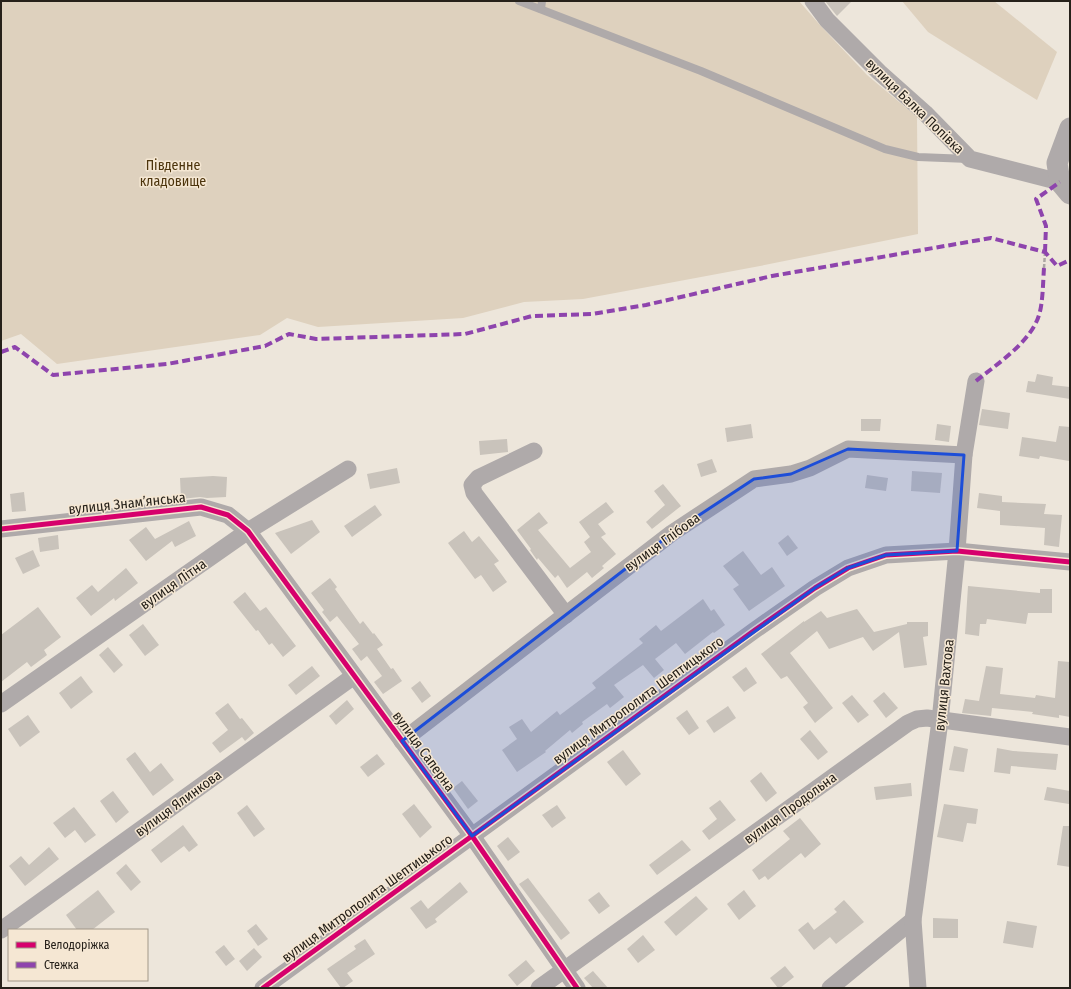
<svg xmlns="http://www.w3.org/2000/svg" width="1071" height="989" font-family="'Fira Sans Condensed',sans-serif">
<rect width="100%" height="100%" fill="#ede6db"/>
<!-- green -->
<g fill="#ded1be">
<path d="M1,1H799L819,24L867,75L917,117L918,234L760,266L583,299L524,302L463,318L318,327L287,318L260,335L57,364L21,334L1,341Z"/>
<path d="M902,1H994L1057,52L1037,100L928,32Z"/>
</g>
<!-- building -->
<g fill="#c9c3bb">
<path d="M825,1H852L837,16Z"/>
<path d="M1037,374L1053,377L1052,385L1070,387V399L1026,392L1028,381L1035,382Z"/>
<path d="M982,409L1010,413L1008,429L979,425Z"/>
<path d="M861,419H881L880,431H861Z"/>
<path d="M751,424L753,438L727,442L725,428Z"/>
<path d="M937,424L951,426L949,442L935,440Z"/>
<path d="M1059,426L1070,427V454L1069,461L1040,456L1039,459L1019,456L1022,437L1056,442Z"/>
<path d="M507,439L508,452L480,455L479,441Z"/>
<path d="M712,459L717,472L701,477L697,464Z"/>
<path d="M397,468L400,483L370,489L367,474Z"/>
<path d="M912,471L942,473L940,493L911,491Z"/>
<path d="M867,475L888,478L886,491L865,488Z"/>
<path d="M213,476L227,477L226,497L207,498L200,497L181,499L180,478Z"/>
<path d="M663,484L681,506L652,529L646,522L665,505L654,491Z"/>
<path d="M24,492L26,511L12,512L10,494Z"/>
<path d="M979,493L1002,496V502L1046,504L1044,514L1062,515L1059,547L1044,545L1045,528L1000,525V511L977,508Z"/>
<path d="M606,502L614,512L598,524L606,534L601,537L616,554L602,566L604,568L592,578L587,572L567,588L558,575L555,578L538,558L537,560L530,550L531,549L517,530L539,512L548,523L538,530L570,568L591,552L584,542L590,537L579,522Z"/>
<path d="M375,505L382,515L352,537L344,526Z"/>
<path d="M312,520L320,532L291,554L275,533Z"/>
<path d="M189,521L196,536L175,547L172,541L146,561L129,540L146,527L155,539Z"/>
<path d="M464,531L472,542L479,536L499,561L494,564L507,582L493,592L481,575L475,579L448,543Z"/>
<path d="M58,535L59,549L40,552L38,538Z"/>
<path d="M788,535L798,548L787,556L778,543Z"/>
<path d="M33,550L40,566L23,574L15,558Z"/>
<path d="M743,551L761,575L772,567L785,586L749,611L733,589L739,585L723,566Z"/>
<path d="M126,568L138,583L115,601L114,598L91,616L76,598L92,585L98,592Z"/>
<path d="M330,578L337,587L335,589L360,624L363,621L373,634L374,633L383,645L377,649L391,669L393,668L402,681L383,694L374,682L382,676L367,656L361,661L352,649L359,644L337,616L330,622L322,612L324,610L311,593Z"/>
<path d="M968,586L1040,593V589H1052V613H1028L1026,624L987,619L986,624H980L979,636L965,634Z"/>
<path d="M245,592L260,611L266,607L296,646L283,657L272,643L269,645L258,630L256,631L233,602Z"/>
<path d="M703,599L711,611L714,609L725,625L714,633L713,632L685,654L676,643L655,659L664,670L654,678L643,665L614,685L624,697L610,708L607,704L582,722L583,724L572,733L570,730L545,751L546,752L517,772L502,750L517,739L509,727L522,719L531,732L557,711L560,715L596,688L592,683L643,643L639,639L656,625L661,631Z"/>
<path d="M38,607L61,637L44,650L47,655L31,667L27,662L1,682V635Z"/>
<path d="M857,609L874,632L907,624V622H928V636L923,637L927,665L904,668L899,632L873,651L863,637L829,649L817,631L790,653L833,708L815,723L803,707L808,703L787,676L781,679L761,654L804,621V622L821,611L827,618Z"/>
<path d="M143,624L159,645L145,656L129,635Z"/>
<path d="M108,647L123,665L114,673L99,655Z"/>
<path d="M1058,661L1070,662V717L1059,715V718L1032,714L1033,712L992,708L991,716L962,713L965,699L979,701L986,666L1003,668L1000,694L1035,698L1036,695L1055,698Z"/>
<path d="M312,666L320,676L296,695L288,685Z"/>
<path d="M746,667L757,683L744,692L732,677Z"/>
<path d="M81,676L93,692L71,709L59,693Z"/>
<path d="M420,681L431,696L422,703L411,688Z"/>
<path d="M884,692L898,708L886,718L873,701Z"/>
<path d="M852,695L869,715L858,723L842,703Z"/>
<path d="M347,700L354,709L336,725L329,716Z"/>
<path d="M228,703L240,719L242,718L254,733L245,741L242,737L220,753L212,743L228,730L215,713Z"/>
<path d="M728,706L736,718L714,733L706,721Z"/>
<path d="M687,710L699,728L689,735L676,718Z"/>
<path d="M28,715L40,732L20,747L8,729Z"/>
<path d="M810,730L828,752L818,760L800,739Z"/>
<path d="M954,746L968,749L964,772L949,770Z"/>
<path d="M997,748L1013,751L1058,754L1056,770L1011,766L1010,774L994,772Z"/>
<path d="M623,750L641,774L626,786L607,762Z"/>
<path d="M135,752L150,772L161,763L174,780L153,796L126,759Z"/>
<path d="M377,754L385,764L368,777L360,767Z"/>
<path d="M761,772L777,793L766,802L750,781Z"/>
<path d="M462,781L478,801L468,809L453,788Z"/>
<path d="M911,783L912,796L876,800L874,787Z"/>
<path d="M1047,787L1070,791L1069,804L1044,800Z"/>
<path d="M113,791L129,812L116,823L100,801Z"/>
<path d="M720,800L736,820L709,840L702,831L717,819L709,808Z"/>
<path d="M414,804L432,827L420,838L402,814Z"/>
<path d="M944,804L978,809L976,824L967,823L963,842L937,837Z"/>
<path d="M247,805L265,829L254,837L237,813Z"/>
<path d="M557,805L566,818L552,828L542,815Z"/>
<path d="M74,807L96,835L85,843L75,830L65,838L53,823Z"/>
<path d="M800,818L821,844L805,858L801,853L768,880L765,876L759,880L752,870L790,839L783,831Z"/>
<path d="M183,825L198,845L189,852L184,846L161,863L151,850Z"/>
<path d="M1063,826H1070V867L1057,865Z"/>
<path d="M508,837L520,852L508,861L497,846Z"/>
<path d="M682,840L691,850L657,875L649,865Z"/>
<path d="M49,847L59,859L25,886L9,866L21,856L29,865Z"/>
<path d="M126,864L141,882L131,891L116,873Z"/>
<path d="M528,878L570,933L561,940L519,884Z"/>
<path d="M460,882L468,892L435,919L437,922L426,929L410,908L421,900L428,909Z"/>
<path d="M98,890L115,912L92,930H77L66,915Z"/>
<path d="M744,890L756,906L739,920L727,904Z"/>
<path d="M599,892L610,906L599,914L588,900Z"/>
<path d="M696,896L708,909L676,936L664,922Z"/>
<path d="M844,900L864,922L836,944L830,937L814,950L798,930L808,922L814,930L837,912L834,909Z"/>
<path d="M933,918L958,919V938H933Z"/>
<path d="M1007,921L1037,926L1033,948L1003,943Z"/>
<path d="M256,924L268,939L258,946L247,931Z"/>
<path d="M643,935L655,950L638,963L627,949Z"/>
<path d="M365,939L375,954L347,973L353,981L343,988H341L327,969L356,949L354,946Z"/>
<path d="M224,945L235,959L226,966L215,952Z"/>
<path d="M254,948L262,957L247,971L239,961Z"/>
<path d="M526,960L535,971L517,986L508,975Z"/>
<path d="M785,966L794,977L780,988H778L770,978Z"/>
<path d="M593,971L608,988H593L584,978Z"/>
</g>
<g fill="none" stroke-linecap="round" stroke-linejoin="round">
<!-- path -->
<path stroke="#aba6a3" stroke-width="2.5" stroke-dasharray="4 2" stroke-linecap="butt" d="M1044,268L1045,252"/>
<!-- service -->
<g stroke="#afaaaa" stroke-width="8">
<path d="M519,1L701,71L885,149L918,157L969,159"/>
<path d="M541,9L542,1"/>
</g>
<!-- minor -->
<g stroke="#afaaaa" stroke-width="17">
<path d="M813,1L827,20L879,72L925,113L970,159L1060,182"/>
<path d="M534,451L478,478L472,485L474,493L566,615"/>
<path d="M1,529L201,507L228,515L248,531L472,836L577,988"/>
<path d="M1,704L248,531L348,469"/>
<path d="M402,741L672,533L754,479L791,474L810,468L848,449L964,455"/>
<path d="M1,930L354,676"/>
<path d="M263,988L755,630L815,588L848,568L886,555L957,551L1070,562"/>
<path d="M539,988L908,723L917,719L927,718L1070,737"/>
<path d="M830,988L913,920"/>
<path d="M918,988L913,920L940,721L957,551L964,455L976,381"/>
</g>
<!-- tertiary -->
<path stroke="#afaaaa" stroke-width="21" d="M1070,128L1057,163L1060,182L1070,194"/>
<!-- quiet -->
<g stroke="#8e44ad" stroke-width="4" stroke-dasharray="8 4" stroke-linecap="butt">
<path d="M1045,252L1046,226L1036,199L1060,182"/>
<path d="M1,352L15,347L53,375L167,364L265,346L289,334L316,339L465,334L532,316L592,314L646,305L772,276L991,238L1045,252L1057,266L1070,260"/>
<path d="M976,381C997,364 1031,342 1039,315C1043,303 1043,281 1044,268"/>
</g>
<!-- cycleway casing -->
<g stroke="#f5e7d3" stroke-width="8">
<g id="cycleway">
<path d="M1,529L201,507L228,515L248,531L472,836L577,988"/>
<path d="M263,988L755,630L815,588L848,568L886,555L957,551L1070,562"/>
</g>
</g>
<!-- cycleway -->
<use href="#cycleway" stroke="#d6006c" stroke-width="5"/>
</g>
<!-- marked area -->
<path fill="#1d4ed8" fill-opacity="0.2" stroke="#1d4ed8" stroke-width="3" stroke-linejoin="round" d="M848,449L964,455L957,551L886,555L848,568L815,588L472,836L402,741L672,533L754,479L791,474Z"/>
<g text-anchor="middle" stroke-width="3" stroke-linejoin="round" paint-order="stroke">
<!-- street labels -->
<g font-size="14" fill="#26211a" stroke="#f5e7d3">
<text transform="translate(915 106) rotate(44)" y="5">вулиця Балка Попівка</text>
<text transform="translate(127 503) rotate(-6)" y="5">вулиця Знам’янська</text>
<text transform="translate(662 542) rotate(-36)" y="5">вулиця Глібова</text>
<text transform="translate(173 584) rotate(-35)" y="5">вулиця Літна</text>
<text transform="translate(944 685) rotate(-84)" y="5">вулиця Вахтова</text>
<text transform="translate(638 700) rotate(-36)" y="5">вулиця Митрополита Шептицького</text>
<text transform="translate(424 751) rotate(54)" y="5">вулиця Саперна</text>
<text transform="translate(178 803) rotate(-36)" y="5">вулиця Ялинкова</text>
<text transform="translate(790 808) rotate(-36)" y="5">вулиця Продольна</text>
<text transform="translate(367 898) rotate(-36)" y="5">вулиця Митрополита Шептицького</text>
</g>
<!-- park labels -->
<g font-size="14" fill="#4c340c" stroke="#f5e7d3">
<text x="173" y="170">Південне<tspan x="173" dy="16">кладовище</tspan></text>
</g>
</g>
<!-- border -->
<rect width="1071" height="989" fill="none" stroke="#26211a" stroke-width="4"/>
<!-- legend -->
<rect x="8" y="929" width="140" height="52" fill="#f5e7d3" stroke="#a29889"/>
<rect x="16" y="942" width="20" height="6" fill="#d6006c" stroke="#a29889"/>
<text x="44" y="949" font-size="12" fill="#26211a">Велодоріжка</text>
<rect x="16" y="962" width="20" height="6" fill="#8e44ad" stroke="#a29889"/>
<text x="44" y="969" font-size="12" fill="#26211a">Стежка</text>
</svg>
